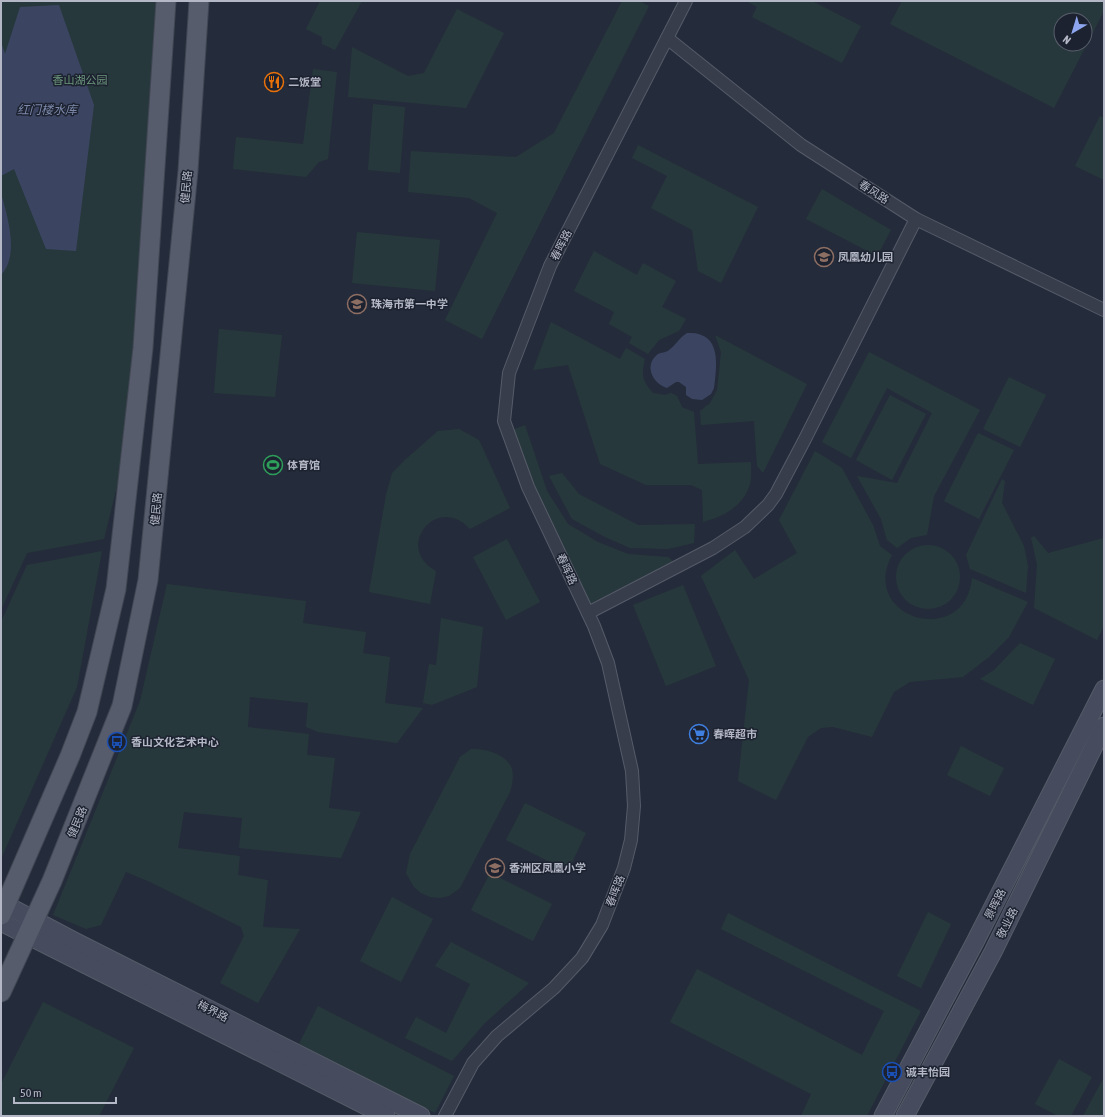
<svg xmlns="http://www.w3.org/2000/svg" width="1105" height="1117" font-family="'Asap Condensed','Noto Sans SC',sans-serif">
<rect width="100%" height="100%" fill="#242b3a"/>
<!-- green -->
<g fill="#27383c" fill-rule="evenodd">
<path d="M1,1H166L136,410L104,539L27,553L1,610Z"/>
<path d="M320,1H362L335,50L322,44V37L306,29Z"/>
<path d="M622,1H639L649,6L482,339L445,320L497,213L469,198L408,192L411,151L516,157L554,133Z"/>
<path d="M746,1H812L861,26L842,63L752,17L757,7Z"/>
<path d="M902,1H1104V11L1054,108L890,24ZM1061,20H1085V44H1061Z"/>
<path d="M457,9L504,33L466,108L348,97L352,47L408,76L424,73Z"/>
<path d="M313,69L337,72L328,159L319,162L306,177L233,169L236,137L303,144Z"/>
<path d="M373,104L405,107L400,173L368,170Z"/>
<path d="M1100,116L1104,118V180L1075,166Z"/>
<path d="M638,145L758,207L721,283L698,271L692,230L651,208L667,176L632,158Z"/>
<path d="M822,189L891,230L877,256L806,219Z"/>
<path d="M357,232L440,240L435,291L352,283Z"/>
<path d="M594,251L637,275L643,263L676,281L662,307L686,319L679,331L659,340L648,354L629,343L632,337L609,324L614,312L574,291Z"/>
<path d="M551,322L620,359L626,348L645,359C641,376 642,380 653,393L665,395L671,393L677,396L682,407L694,412L698,464L751,462C751,469 752,480 749,487C742,507 722,517 703,522L702,490L691,485H646L600,464L568,365L533,370Z"/>
<path d="M219,329L282,335L275,397L214,393Z"/>
<path d="M715,335L807,384L763,473L757,466L754,421L701,425L700,411L710,403L717,390L721,352Z"/>
<path d="M869,352L980,410L934,496L927,535L911,538L897,548L887,540L881,519L857,476L897,483L932,413L887,388L851,458L822,442Z"/>
<path d="M1009,377L1046,395L1020,447L983,429Z"/>
<path d="M890,395L926,414L892,480L856,460Z"/>
<path d="M525,425L547,491L568,524L598,542L628,554L668,557L673,561L590,604L533,489L512,430Z"/>
<path d="M459,429L479,440L510,508L470,529C437,493 393,548 436,571L430,604L369,592L386,495L392,473L406,459L438,431Z"/>
<path d="M978,433L1014,450L979,519L944,501Z"/>
<path d="M815,451L842,468L873,525L880,546L892,555C858,618 965,650 972,578L1028,602L1009,637L989,657L963,677L910,682L894,692L872,737L833,727L821,728L808,737L776,800L738,781L749,680L701,576L735,550L754,579L797,553L779,520Z"/>
<path d="M562,473L579,494L638,525L695,524L694,543L668,549L630,548L603,536L572,519L549,476Z"/>
<path d="M1002,479L1005,481L1002,503L1024,546L1028,566L1026,593L970,569L966,555Z"/>
<path d="M1034,536L1048,553L1104,538V626L1097,640L1034,608L1037,564L1031,538Z"/>
<path d="M507,539L540,602L506,620L473,557Z"/>
<circle cx="928" cy="577" r="32"/>
<path d="M102,551L77,687L1,859V622L27,565Z"/>
<path d="M167,584L306,601L303,623L366,632L363,653L390,657L385,703L423,708L397,743L318,732L306,727L308,703L250,697L248,727L309,734L307,755L335,758L329,808L361,812L341,858L239,848L242,818L184,812L178,848L240,856L238,875L268,880L263,927L300,929L258,1003L220,983L244,936L241,927L150,882L126,872L101,925L86,929L53,915L140,701Z"/>
<path d="M683,585L716,666L666,686L633,605Z"/>
<path d="M441,618L483,627L477,687L432,705L423,703L429,664L436,665Z"/>
<path d="M1020,643L1055,659L1033,705L980,679L994,670Z"/>
<path d="M961,746L1004,768L990,796L947,775Z"/>
<path d="M471,749C485,748 507,754 512,769C514,777 512,785 510,792L460,888L449,896L440,898L430,897L421,893L414,887L406,873L410,854L460,757Z"/>
<path d="M525,803L586,833L568,871L506,840Z"/>
<path d="M490,873L552,904L533,941L471,910Z"/>
<path d="M392,897L433,919L401,982L360,961Z"/>
<path d="M928,912L951,924L921,988L897,976Z"/>
<path d="M728,913L921,1011L867,1116H801L811,1094L670,1022L697,969L862,1055L884,1011L721,929Z"/>
<path d="M451,942L529,983L484,1024L452,1061L405,1038L416,1017L446,1033L470,984L435,966Z"/>
<path d="M43,1002L134,1048L99,1116H1V1084Z"/>
<path d="M318,1006L454,1076L435,1113L299,1044Z"/>
<path d="M1059,1059L1092,1077L1071,1116H1058L1035,1104Z"/>
<path d="M1104,1077V1116H1083Z"/>
</g>
<!-- water -->
<g fill="#3b4562">
<path d="M59,5L94,105L76,251L46,249L14,169L1,176V42L5,54L20,7Z"/>
<path d="M1,193C7,215 20,255 1,275Z"/>
<path d="M687,333C722,331 717,365 714,388L711,394L702,400L692,399L686,395V387L679,382H676L667,388C653,384 643,365 658,354C661,352 666,353 669,350C676,345 679,338 687,333Z"/>
</g>
<g fill="none" stroke-linecap="round" stroke-linejoin="round">
<!-- street casing -->
<g stroke="#565b69" stroke-width="14">
<g id="street">
<path d="M667,38L801,145L916,219L1104,310"/>
<path d="M588,613L713,548L745,527L768,505L776,494L805,439L916,219"/>
<path d="M445,1116L473,1063L497,1036L554,988L582,958L602,925L624,868L631,840L634,806L632,771L608,663L594,626L528,487L504,421L509,373L550,266L686,1"/>
</g>
</g>
<!-- secondary casing -->
<g stroke="#565b69" stroke-width="19">
<g id="secondary">
<path d="M6,905L74,941L421,1116"/>
<path d="M1,922L386,1116"/>
<path d="M883,1116L975,942L1104,689"/>
<path d="M905,1116L993,952L1104,726"/>
</g>
</g>
<!-- primary casing -->
<g stroke="#414654" stroke-width="21">
<g id="primary">
<path d="M1,915L70,756L87,712L116,589L143,348L166,1"/>
<path d="M1,992L52,881L122,706L148,580L188,171L199,1"/>
</g>
</g>
<!-- street -->
<use href="#street" stroke="#383d4b" stroke-width="12"/>
<!-- secondary -->
<use href="#secondary" stroke="#464c5d" stroke-width="17"/>
<!-- primary -->
<use href="#primary" stroke="#565c6b" stroke-width="19"/>
</g>
<!-- icons -->
<defs>
<g id="restaurant-ring" transform="scale(1)"><circle r="9.5" fill="#1d2230" stroke="#e8710a" stroke-width="1.5"/><path d="M-5-6h1v4h1v-4h1v4h1v-4h1v5L-1.5 .5V6h-2V.5L-5-1ZM5-6V6H3V1.5H1.5Q1.5-4 5-6Z" fill="#e8710a"/></g>
<g id="school-ring" transform="scale(1)"><circle r="9.5" fill="#1d2230" stroke="#8d6e63" stroke-width="1.5"/><path d="M0-5L7-2L0 1L-7-2ZM-4 1L0 2.5L4 1V4Q0 6-4 4Z" fill="#8d6e63"/></g>
<g id="stadium-ring" transform="scale(1)"><circle r="9.5" fill="#1d2230" stroke="#2e9e5b" stroke-width="1.5"/><path d="M0-5a6.5 5 0 1 0 0 10a6.5 5 0 1 0 0-10ZM-3.5-1.8h7v3.6h-7Z" fill="#2e9e5b"/></g>
<g id="supermarket-ring" transform="scale(1)"><circle r="9.5" fill="#1d2230" stroke="#3f7fe0" stroke-width="1.5"/><path d="M-6-5.5h2.5l.6 2H6L4.5 2H-2.5L-4.4-4H-6ZM-1.5 3.2a1.3 1.3 0 1 0 .1 0ZM3 3.2a1.3 1.3 0 1 0 .1 0Z" fill="#3f7fe0"/></g>
<g id="bus-ring" transform="scale(1)"><circle r="9.5" fill="#1d2230" stroke="#1a4fb4" stroke-width="1.5"/><path d="M-5-6H5V4H4V6H2V4H-2V6H-4V4H-5ZM-3.5-4V0h7V-4ZM-3.5 1.2v1.5H-2V1.2ZM2 1.2v1.5H3.5V1.2Z" fill="#1a4fb4"/></g>
</defs>
<g fill-rule="evenodd">
<use href="#restaurant-ring" x="274" y="82"/>
<use href="#school-ring" x="824" y="257"/>
<use href="#school-ring" x="357" y="304"/>
<use href="#stadium-ring" x="273" y="465"/>
<use href="#supermarket-ring" x="699" y="734"/>
<use href="#bus-ring" x="117" y="742"/>
<use href="#school-ring" x="495" y="868"/>
<use href="#bus-ring" x="892" y="1072"/>
</g>
<g text-anchor="middle" stroke-width="3" stroke-linejoin="round" paint-order="stroke">
<!-- park labels -->
<g font-size="11" fill="#6c967c" stroke="#1d2230">
<text x="80" y="84">香山湖公园</text>
</g>
<!-- poi labels -->
<g font-size="11" font-weight="bold" fill="#b4b8c6" stroke="#1d2230" text-anchor="start">
<text x="288" y="86">二饭堂</text>
<text x="838" y="261">凤凰幼儿园</text>
<text x="371" y="308">珠海市第一中学</text>
<text x="287" y="469">体育馆</text>
<text x="713" y="738">春晖超市</text>
<text x="131" y="746">香山文化艺术中心</text>
<text x="509" y="872">香洲区凤凰小学</text>
<text x="906" y="1076">诚丰怡园</text>
</g>
<!-- street labels -->
<g font-size="11" fill="#b4b8c6" stroke="#1d2230">
<text transform="translate(186 187) rotate(-85)" y="4">健民路</text>
<text transform="translate(874 192) rotate(33)" y="4">春风路</text>
<text transform="translate(561 245) rotate(-63)" y="4">春晖路</text>
<text transform="translate(156 509) rotate(-85)" y="4">健民路</text>
<text transform="translate(567 569) rotate(65)" y="4">春晖路</text>
<text transform="translate(77 822) rotate(-67)" y="4">健民路</text>
<text transform="translate(615 891) rotate(-69)" y="4">春晖路</text>
<text transform="translate(995 904) rotate(-63)" y="4">景晖路</text>
<text transform="translate(1007 923) rotate(-64)" y="4">敬业路</text>
<text transform="translate(213 1011) rotate(27)" y="4">梅界路</text>
</g>
<!-- water labels -->
<g font-size="12" font-style="italic" fill="#7d8aac" stroke="#1d2230">
<text x="47" y="114">红门楼水库</text>
</g>
</g>
<!-- border -->
<rect width="1105" height="1117" fill="none" stroke="#b4b8c6" stroke-width="4"/>
<!-- north arrow -->
<g transform="translate(1073 32) rotate(218)"><circle r="19" fill="#1d2230" stroke="#595e6c"/>
<path d="M0-3L7 15L0 10L-7 15Z" fill="#8ea6f0"/>
<text y="-6" font-size="11" font-weight="bold" text-anchor="middle" fill="#b4b8c6">N</text>
</g>
<!-- scale -->
<path d="M14 1097v6h102v-6" fill="none" stroke="#b4b8c6" stroke-width="2"/>
<text x="20" y="1097" font-size="12" fill="#b4b8c6" stroke="#1d2230" stroke-width="3" paint-order="stroke">50 m</text>
</svg>
